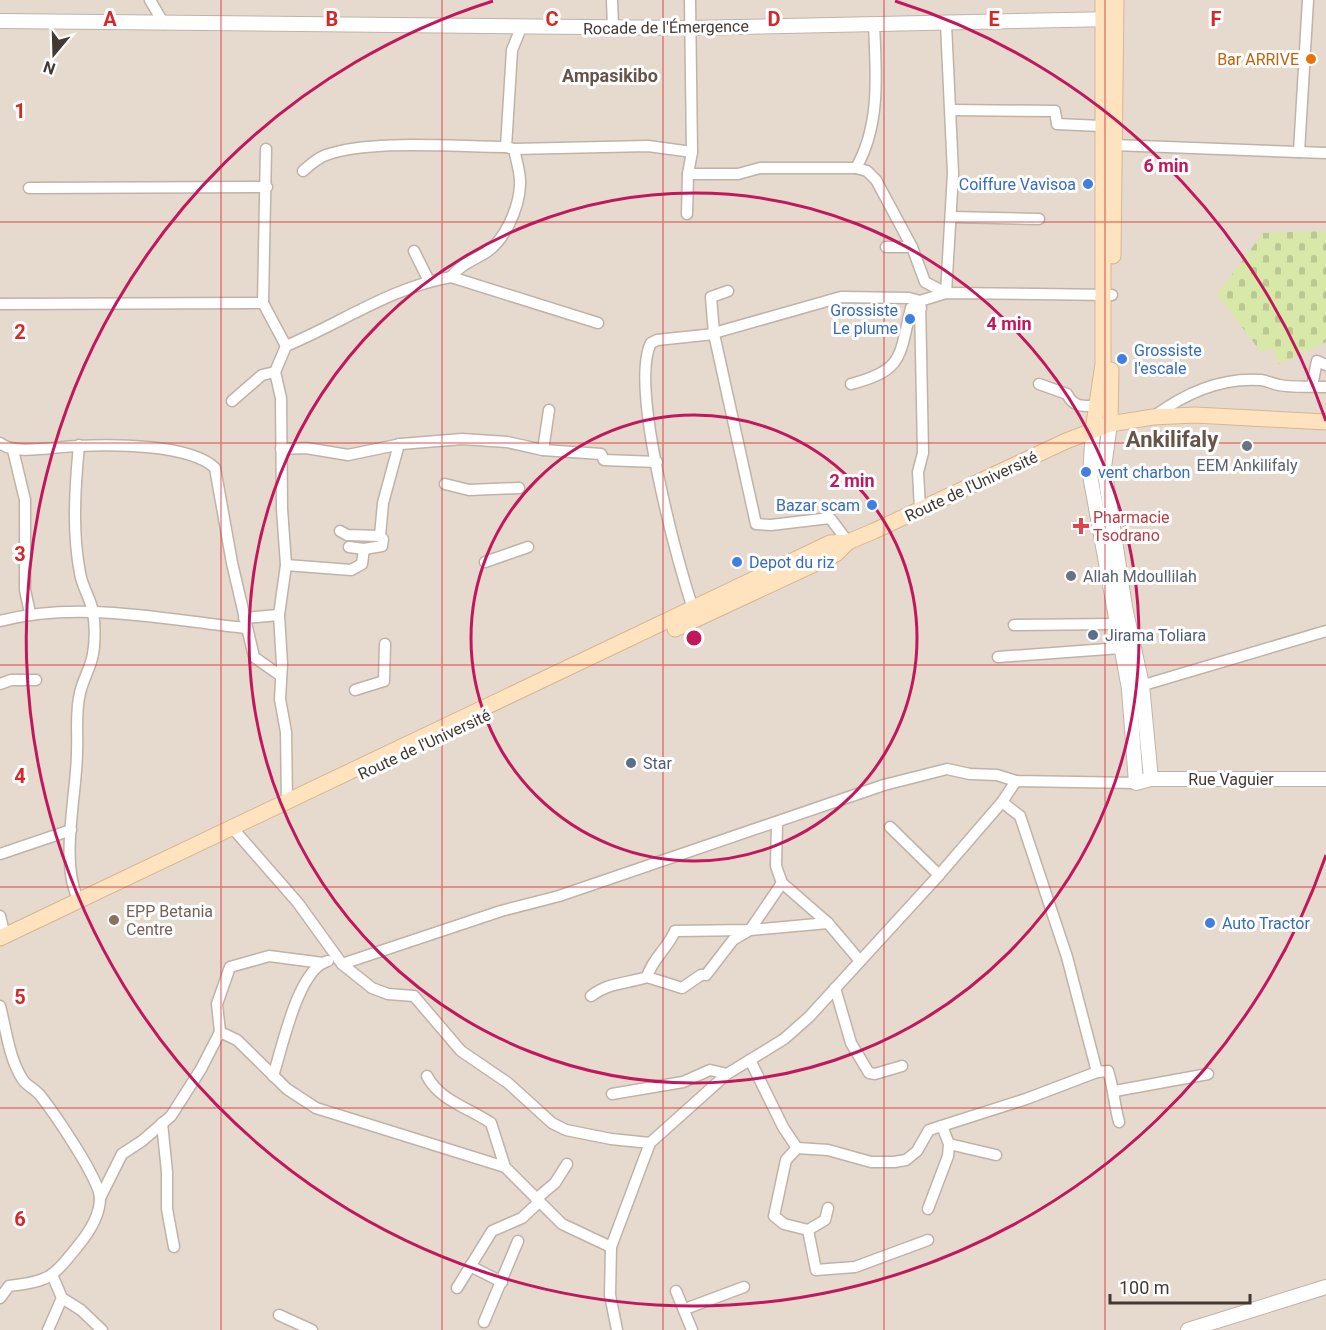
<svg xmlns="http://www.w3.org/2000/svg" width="1326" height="1330" font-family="Roboto,sans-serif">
<defs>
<pattern id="cemetery-stones" width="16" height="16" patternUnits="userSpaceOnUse" patternTransform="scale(1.5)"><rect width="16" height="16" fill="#d8e8a8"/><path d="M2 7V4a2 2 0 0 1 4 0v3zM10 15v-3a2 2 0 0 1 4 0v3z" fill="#bbc891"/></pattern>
</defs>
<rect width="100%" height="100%" fill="#f1e9e1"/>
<!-- residential -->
<rect fill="#e6dacf" x="0" y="0" width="1326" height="1330"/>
<!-- cemetery -->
<path fill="url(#cemetery-stones)" d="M1326,231V342L1279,364L1273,349L1261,352L1217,294L1263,233Z"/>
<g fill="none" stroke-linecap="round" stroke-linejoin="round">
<!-- minor casing -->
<g stroke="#c0b2a7" stroke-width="13">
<g id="minor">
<path d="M150,0L164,24"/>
<path d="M612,0L613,27"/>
<path d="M946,24L953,173L946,293"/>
<path d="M951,110L1055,111L1057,124L1101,126"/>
<path d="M1114,145L1326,153"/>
<path d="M514,149L648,146L692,152"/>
<path d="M1299,152L1308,0"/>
<path d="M856,168C881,124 876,73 874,24"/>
<path d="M303,171C310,165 317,158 326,155C371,139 456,147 506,147"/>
<path d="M688,174H738L760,168H856L867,171L876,180L912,247L925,282L946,293"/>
<path d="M29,188L267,187"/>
<path d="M687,214L688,174L692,152L690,0"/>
<path d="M951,217L1039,219"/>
<path d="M886,247H912"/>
<path d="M414,251L429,281"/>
<path d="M451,277C461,264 472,261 485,253C505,241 519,208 520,185C521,174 516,160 514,149L506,147L512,50L521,28"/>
<path d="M728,291L711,297L714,334L756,524L771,525L830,518L848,542"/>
<path d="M920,301L923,453L918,472L920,509"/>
<path d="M263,303L266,149"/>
<path d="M0,304L263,303L286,346"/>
<path d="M714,333L841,297L909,298L920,301L946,293L1112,295"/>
<path d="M275,372L281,398L282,509L286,565L279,615L282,664L280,699L286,732L287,800"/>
<path d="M851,384C904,370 899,357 911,308H921"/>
<path d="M1039,384L1067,394C1074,408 1083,406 1098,406"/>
<path d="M1312,386L1317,361L1326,365"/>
<path d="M232,401L262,375L275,372L286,346C341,323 392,287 451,277L598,323"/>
<path d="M549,410L543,450L601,454L604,460L657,462"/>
<path d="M1153,417C1185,393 1220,377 1261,380C1268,381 1273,384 1279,385C1294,388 1311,386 1326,387"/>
<path d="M0,443C15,456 57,446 77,446C112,444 190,444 215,468L232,563L254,657L281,676"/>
<path d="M79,445C75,487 72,532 80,573C82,587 91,599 93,612C95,624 95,642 93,654C91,667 83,679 80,693C75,713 78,731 77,752C77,793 59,863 79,901"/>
<path d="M281,449L306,448L348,455L401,444L462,439L507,442L543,450"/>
<path d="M13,450L25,500V590L30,613"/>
<path d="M445,484L469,490L519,488"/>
<path d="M340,531L347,535L380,536L383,503L399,444"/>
<path d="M349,547L364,549L382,546L383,539L380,536"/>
<path d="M485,562L528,547"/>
<path d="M286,565L351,570L362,564L364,549"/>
<path d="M693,609C677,559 629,386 651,343L657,340L714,334"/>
<path d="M244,618L279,615"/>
<path d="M0,621C79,600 166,620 246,628"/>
<path d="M1014,625L1116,624"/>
<path d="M998,657L1121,648"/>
<path d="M0,684L11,680H36"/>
<path d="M1137,687L1326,631"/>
<path d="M355,690L384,681L385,644"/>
<path d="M1002,802L1020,816L1067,957L1097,1072"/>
<path d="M777,823L776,866L782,883L828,923L860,961"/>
<path d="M890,827L939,875"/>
<path d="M236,832L298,903L342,964L372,988L388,994L414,996L461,1051L508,1083L552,1123L566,1130L611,1139L650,1143"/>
<path d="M0,854L71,830"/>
<path d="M0,916L5,936"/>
<path d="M342,964L501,911L559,896L884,785L947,769L970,774L997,775L1016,781L1136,783"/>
<path d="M647,977L682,988L701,975H706L733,940L750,930L782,883"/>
<path d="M835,988L851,1043L869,1073L875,1074L902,1066"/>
<path d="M591,996C609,982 626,984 647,977C652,959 668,948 675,931L750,930L828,923"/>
<path d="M0,1006C6,1029 9,1059 23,1080C27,1086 35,1089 40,1095C54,1113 99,1178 100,1198C100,1217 88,1234 77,1247C52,1278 50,1281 9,1286L0,1298"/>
<path d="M220,1032L217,1004L230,967L269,956L323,963"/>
<path d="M750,1060L783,1127L797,1148"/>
<path d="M273,1076C282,1049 298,968 328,961"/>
<path d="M427,1076C439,1100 469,1108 491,1123L505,1167"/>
<path d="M1115,1091L1208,1074"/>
<path d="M612,1094L683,1082L710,1070L727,1074"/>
<path d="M162,1123L167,1172V1209L174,1247"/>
<path d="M949,1144L996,1155"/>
<path d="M100,1198L122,1154L142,1141L171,1116L201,1069L220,1032L237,1040L287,1089L316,1108L505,1167L562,1224L611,1247"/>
<path d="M536,1199L555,1183L567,1164"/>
<path d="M828,1208L825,1220L808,1230L784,1224L774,1216L786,1160L797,1148L828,1150L871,1162H894L906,1160L917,1151L929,1130L1026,1099L1097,1072L1108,1071C1114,1089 1114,1104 1119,1122"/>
<path d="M928,1209L948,1156L949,1144L942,1126"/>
<path d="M808,1230L816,1270L855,1267L928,1240"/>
<path d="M470,1266L502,1282"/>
<path d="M53,1277L62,1298L81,1310L102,1330"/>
<path d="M457,1288L492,1231L522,1218L539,1202"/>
<path d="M676,1291L692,1330"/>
<path d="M685,1309L744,1287"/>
<path d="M279,1315L312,1330"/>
<path d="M484,1322L518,1241"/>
<path d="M48,1330L62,1298"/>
<path d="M617,1330L610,1295L611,1247L650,1143L727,1074L784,1039L809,1017L939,875L1002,802L1016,781"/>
</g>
</g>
<!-- tertiary casing -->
<g stroke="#c0b2a7" stroke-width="16">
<g id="tertiary">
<path d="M0,21L690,28L1114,19"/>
<path d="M1110,424L1104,467L1125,607L1142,685L1151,779"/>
<path d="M1093,430L1090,475L1129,689L1136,783L1151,779H1326"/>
<path d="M1188,1330L1326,1287"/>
</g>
</g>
<!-- secondary casing -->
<g stroke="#d6b691" stroke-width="17">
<g id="secondary">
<path d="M1113,256L1116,0"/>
<path d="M1110,424L1111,370"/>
<path d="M1093,430L1103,364V0"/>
<path d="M675,629L836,554L848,542"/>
<path d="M0,938L830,543L848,542L874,531L1066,441L1110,424L1153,417L1195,415L1326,422"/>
</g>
</g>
<!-- minor -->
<use href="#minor" stroke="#fff" stroke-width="10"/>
<!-- tertiary -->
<use href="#tertiary" stroke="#fff" stroke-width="14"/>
<!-- secondary -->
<use href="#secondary" stroke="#ffe2be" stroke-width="15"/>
</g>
<!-- grid -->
<path fill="none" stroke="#d62828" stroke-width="1.5" stroke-opacity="0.55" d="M221,0V1330M442,0V1330M663,0V1330M884,0V1330M1105,0V1330M0,222H1326M0,443H1326M0,665H1326M0,887H1326M0,1108H1326"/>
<!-- distance rings -->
<g fill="none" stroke="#c2185b" stroke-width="3">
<circle cx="694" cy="638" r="223"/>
<circle cx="694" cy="638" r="445"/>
<path d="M1326 855A668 668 0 1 1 493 1M895 1A668 668 0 0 1 1326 421"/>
</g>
<!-- markers -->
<circle fill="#e8710a" stroke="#fff" stroke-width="2" cx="1311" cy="59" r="6"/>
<g fill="#3f7fe0" stroke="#fff" stroke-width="2">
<circle cx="1088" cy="184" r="6"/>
<circle cx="910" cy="319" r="6"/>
<circle cx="1122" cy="359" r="6"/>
<circle cx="1086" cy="472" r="6"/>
<circle cx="872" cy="505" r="6"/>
<circle cx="737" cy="562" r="6"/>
<circle cx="1210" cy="923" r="6"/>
</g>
<g fill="#6b7280" stroke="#fff" stroke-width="2">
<circle cx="1247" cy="446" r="6"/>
<circle cx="1071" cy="576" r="6"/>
</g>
<path fill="#e0444e" stroke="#fff" stroke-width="2" d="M1078 517h6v6h6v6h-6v6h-6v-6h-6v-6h6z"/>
<g fill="#5c6f8a" stroke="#fff" stroke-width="2">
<circle cx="1093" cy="635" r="6"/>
<circle cx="631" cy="763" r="6"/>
</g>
<circle fill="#8d6e63" stroke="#fff" stroke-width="2" cx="114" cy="920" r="6"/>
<g text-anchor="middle" stroke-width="6" stroke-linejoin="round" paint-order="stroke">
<!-- street labels -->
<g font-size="16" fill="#433932" stroke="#fff">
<text transform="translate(666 27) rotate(-1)" y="6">Rocade de l'Émergence</text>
<text transform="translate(971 486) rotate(-25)" y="6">Route de l'Université</text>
<text transform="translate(424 744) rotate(-25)" y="6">Route de l'Université</text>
<text x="1231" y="785">Rue Vaguier</text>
</g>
<!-- food labels -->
<g font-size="16" fill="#c56008" stroke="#fff" text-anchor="end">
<text x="1299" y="65">Bar ARRIVE</text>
</g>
<!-- shop labels -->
<g font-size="16" fill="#366cbe" stroke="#fff" text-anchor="start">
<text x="1076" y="190" text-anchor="end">Coiffure Vavisoa</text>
<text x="898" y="316" text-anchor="end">Grossiste<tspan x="898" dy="18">Le plume</tspan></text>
<text x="1134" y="356">Grossiste<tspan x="1134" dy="18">l'escale</tspan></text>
<text x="1098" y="478">vent charbon</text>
<text x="860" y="511" text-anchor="end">Bazar scam</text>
<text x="749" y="568">Depot du riz</text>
<text x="1222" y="929">Auto Tractor</text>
</g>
<!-- worship labels -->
<g font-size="16" fill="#5b616d" stroke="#fff">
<text x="1247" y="471">EEM Ankilifaly</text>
<text x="1083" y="582" text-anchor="start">Allah Mdoullilah</text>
</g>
<!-- health labels -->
<g font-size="16" fill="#be3a42" stroke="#fff" text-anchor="start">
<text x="1093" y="523">Pharmacie<tspan x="1093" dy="18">Tsodrano</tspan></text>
</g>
<!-- service labels -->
<g font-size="16" fill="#4e5e75" stroke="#fff" text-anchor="start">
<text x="1105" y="641">Jirama Toliara</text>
<text x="643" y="769">Star</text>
</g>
<!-- education labels -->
<g font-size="16" fill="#785e54" stroke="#fff" text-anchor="start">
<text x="126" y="917">EPP Betania<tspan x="126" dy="18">Centre</tspan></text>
</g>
<!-- neighbourhood labels -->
<g font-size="18" font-weight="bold" fill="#665449" stroke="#fff">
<text x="610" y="82">Ampasikibo</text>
</g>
<!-- district labels -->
<g font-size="22" font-weight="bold" fill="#665449" stroke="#fff">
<text x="1172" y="447">Ankilifaly</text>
</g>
</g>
<g font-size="20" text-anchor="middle" font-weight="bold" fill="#d62828" stroke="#fff" stroke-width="6" stroke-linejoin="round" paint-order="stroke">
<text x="110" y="26">A</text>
<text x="332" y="26">B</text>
<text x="552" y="26">C</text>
<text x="774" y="26">D</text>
<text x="994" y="26">E</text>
<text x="1216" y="26">F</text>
<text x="20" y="118">1</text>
<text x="20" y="339">2</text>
<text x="20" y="561">3</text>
<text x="20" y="783">4</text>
<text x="20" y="1004">5</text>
<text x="20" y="1226">6</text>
</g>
<circle cx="694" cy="638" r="9" fill="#c2185b" stroke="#fff" stroke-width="3"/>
<g font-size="18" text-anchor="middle" font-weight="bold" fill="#c2185b" stroke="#fff" stroke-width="6" stroke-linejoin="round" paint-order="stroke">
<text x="1166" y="172">6 min</text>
<text x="1009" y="330">4 min</text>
<text x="852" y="487">2 min</text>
</g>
<!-- north arrow -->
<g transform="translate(54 54) rotate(199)" stroke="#ffffff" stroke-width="4.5" paint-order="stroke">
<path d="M0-4.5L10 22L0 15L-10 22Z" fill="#433932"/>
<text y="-9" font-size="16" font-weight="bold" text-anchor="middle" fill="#433932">N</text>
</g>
<!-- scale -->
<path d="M1110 1294v9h140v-9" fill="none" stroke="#433932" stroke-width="3"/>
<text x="1119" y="1294" font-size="18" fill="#433932" stroke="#ffffff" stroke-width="4.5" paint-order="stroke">100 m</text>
</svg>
